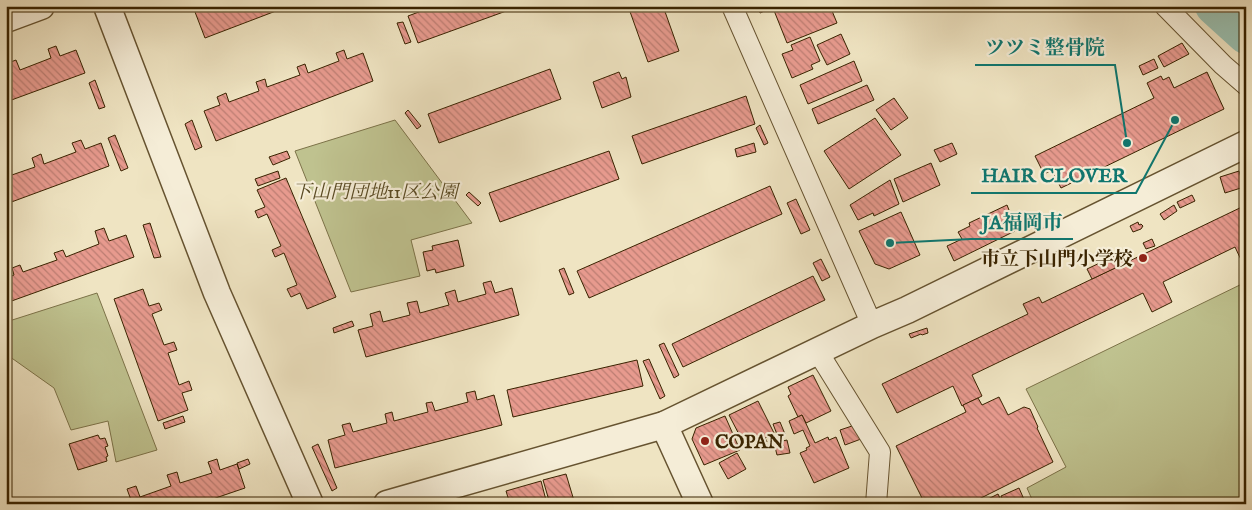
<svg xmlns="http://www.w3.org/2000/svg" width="1252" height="510" font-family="'IM FELL English','Noto Serif JP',serif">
	<defs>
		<pattern id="building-back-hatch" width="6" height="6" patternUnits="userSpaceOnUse" patternTransform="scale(1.25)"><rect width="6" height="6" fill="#e79a8e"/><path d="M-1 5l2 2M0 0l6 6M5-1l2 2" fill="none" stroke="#bc7d72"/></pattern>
	</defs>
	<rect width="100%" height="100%" fill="#efe4c2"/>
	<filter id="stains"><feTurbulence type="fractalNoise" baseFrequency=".004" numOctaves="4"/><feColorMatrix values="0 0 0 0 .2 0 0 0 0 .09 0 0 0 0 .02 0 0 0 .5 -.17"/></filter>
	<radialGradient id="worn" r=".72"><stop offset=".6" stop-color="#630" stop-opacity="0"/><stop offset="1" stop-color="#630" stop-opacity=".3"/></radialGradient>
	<g fill="#bfc28f" stroke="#7c7248">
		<path d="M395,120L472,223L411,240L420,276L351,292L295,151Z"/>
		<path d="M1246,282V504H1034L1027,488L1066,467L1026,389Z"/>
		<path d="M97,293L157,450L116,462L108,421L71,430L54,388L6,354V322Z"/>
	</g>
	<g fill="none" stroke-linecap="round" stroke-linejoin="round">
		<path stroke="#9abfaf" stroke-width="38" d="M1214,6L1246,35"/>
	</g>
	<g fill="url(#building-back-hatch)" stroke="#392300">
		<path d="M289,6L205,38L195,12L209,6Z"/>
		<path d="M435,6H520L418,43L408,16Z"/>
		<path d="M628,6H663L679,51L648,62Z"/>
		<path d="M757,6H776L760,13Z"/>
		<path d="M777,6H830L837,23L787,43L773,8Z"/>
		<path d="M403,22L411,42L405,44L397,23Z"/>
		<path d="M841,34L850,54L827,65L817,45Z"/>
		<path d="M810,37L820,61L811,65L813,69L792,78L782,54L793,50L791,45Z"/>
		<path d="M1182,43L1189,54L1164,67L1158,56Z"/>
		<path d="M56,46L60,56L76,50L85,73L6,102V75L12,73L8,63L16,60L20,70L51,58L48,49Z"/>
		<path d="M344,50L347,59L363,53L373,81L216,141L204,111L220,105L217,97L226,93L229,102L259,91L256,82L265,79L267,87L300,75L297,67L305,64L308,73L339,61L336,53Z"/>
		<path d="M1154,59L1158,68L1143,75L1139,66Z"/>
		<path d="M854,61L862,81L808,104L800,85Z"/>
		<path d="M550,69L561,99L439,143L428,114Z"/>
		<path d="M619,72L622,79L626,77L631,97L602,108L593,82Z"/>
		<path d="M1207,72L1224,109L1061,188L1052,170L1044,174L1035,156L1154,98L1147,83L1161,76L1163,80L1169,77L1174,88Z"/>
		<path d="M95,80L105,107L99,109L89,83Z"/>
		<path d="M867,85L874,100L818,124L812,109Z"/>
		<path d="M746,96L755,124L642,164L632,136Z"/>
		<path d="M894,98L908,118L891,130L876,110Z"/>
		<path d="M408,110L421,126L417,129L405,113Z"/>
		<path d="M875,118L901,155L849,189L824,151Z"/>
		<path d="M192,120L202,147L195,150L185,124Z"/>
		<path d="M760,125L768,143L764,145L756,128Z"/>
		<path d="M115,135L128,168L121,171L108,138Z"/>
		<path d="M81,140L85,149L101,143L109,166L6,204V177L35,167L32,158L41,154L44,164L76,152L72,143Z"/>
		<path d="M754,143L756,152L737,157L735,149Z"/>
		<path d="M952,143L957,154L940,162L934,150Z"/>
		<path d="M287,151L290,158L273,165L269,157Z"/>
		<path d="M609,151L619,179L500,222L489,193Z"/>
		<path d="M931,163L940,185L903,202L894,179Z"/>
		<path d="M278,171L280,178L258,186L255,179Z"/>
		<path d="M1239,171L1244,187L1225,193L1220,177Z"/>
		<path d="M286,178L336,297L307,309L300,293L291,297L287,289L297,285L284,253L275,257L272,250L281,246L267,214L258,218L255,211L265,207L257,190Z"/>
		<path d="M890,180L899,204L874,216L873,213L858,220L850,205Z"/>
		<path d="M770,186L782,214L589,298L577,271Z"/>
		<path d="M469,192L481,203L478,206L466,195Z"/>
		<path d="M1192,195L1195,201L1180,208L1177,202Z"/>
		<path d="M796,199L810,230L801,234L787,203Z"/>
		<path d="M1007,205L1009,210L1006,212L1015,231L954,261L947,246L962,239L958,232L970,226L969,223Z"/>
		<path d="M1174,205L1177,211L1164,220L1160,214Z"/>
		<path d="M1246,205V266H1244L1235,247L1163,282L1172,302L1152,312L1143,293L972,375L982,396L962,406L953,386L897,413L882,384L1028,314L1023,304L1039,297L1042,303Z"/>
		<path d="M901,212L920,255L889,269L875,264L859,231Z"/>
		<path d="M1138,222L1139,225L1141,224L1143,226L1141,229L1133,232L1130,226Z"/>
		<path d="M150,223L161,257L154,258L143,225Z"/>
		<path d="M104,228L109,241L126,235L134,257L6,303V278L14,275L12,268L20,265L23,272L57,260L54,253L63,250L66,257L99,244L95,231Z"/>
		<path d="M1152,239L1155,246L1146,249L1143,243Z"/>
		<path d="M458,240L464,266L436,273L435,269L427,271L423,252L433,250L432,246Z"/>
		<path d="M1125,251L1130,261L1092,279L1087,269Z"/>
		<path d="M821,259L830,277L822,281L813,263Z"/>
		<path d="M564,268L574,293L569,295L559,270Z"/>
		<path d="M813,276L825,300L683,367L672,344Z"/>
		<path d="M491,281L495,293L512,288L519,315L366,357L358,330L373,326L370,314L380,311L383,322L410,315L407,303L417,301L420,313L449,305L445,293L455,290L458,302L486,294L483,283Z"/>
		<path d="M143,289L149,306L159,303L162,310L152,314L164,345L174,342L177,350L168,353L179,385L189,381L192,390L182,393L188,410L158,421L114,299Z"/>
		<path d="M352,321L354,326L334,333L333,328Z"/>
		<path d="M927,328L928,333L922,335L921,334L911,338L909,334Z"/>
		<path d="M664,343L679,375L674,378L659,345Z"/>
		<path d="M649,359L665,396L660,399L643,361Z"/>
		<path d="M637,360L643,386L513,417L507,390Z"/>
		<path d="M813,375L831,411L806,423L802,415L798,417L788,396L791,394L788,387Z"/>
		<path d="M475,391L477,400L494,395L502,425L335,468L328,440L345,435L342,425L350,423L353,432L387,423L385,414L392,412L394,421L428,412L426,403L432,402L435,411L468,402L466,393Z"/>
		<path d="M999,397L1008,415L1024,407L1030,409L1038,427L1037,428L1053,462L969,504H925L896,446L966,412L963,405L978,398L982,405Z"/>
		<path d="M758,401L774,433L765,438L767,442L759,446L756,440L745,446L729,415Z"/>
		<path d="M802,415L815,443L828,437L829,440L836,437L849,468L814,483L800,453L807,450L806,448L810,446L803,430L794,434L789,421Z"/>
		<path d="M183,416L185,422L165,429L163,423Z"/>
		<path d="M725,416L740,450L704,465L692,439L696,428Z"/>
		<path d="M780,422L785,434L778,437L773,424Z"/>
		<path d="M855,425L861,439L845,445L840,430Z"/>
		<path d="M98,435L100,439L105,438L108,446L105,447L108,456L106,457L107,461L78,470L69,444Z"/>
		<path d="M787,440L790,453L777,455L774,443Z"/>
		<path d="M318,444L337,488L332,491L312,447Z"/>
		<path d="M737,453L746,469L728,479L719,463Z"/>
		<path d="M217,459L220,470L237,464L245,488L198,504H121L131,500L127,489L136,486L140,497L171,486L167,475L177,472L180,483L212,473L208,462Z"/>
		<path d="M248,459L250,464L239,469L237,463Z"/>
		<path d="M566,474L575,504H550L543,480Z"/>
		<path d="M541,481L547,504H510L506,491Z"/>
		<path d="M1019,488L1026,504H1005L1001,496Z"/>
		<path d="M998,494L1003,504H978Z"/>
	</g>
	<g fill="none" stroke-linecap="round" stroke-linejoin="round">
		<g stroke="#665330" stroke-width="22">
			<g id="minor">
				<path d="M732,6L872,325"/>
				<path d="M1165,6L1223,65L1246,85"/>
				<path d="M818,352L880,452L876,504"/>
			</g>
		</g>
		<g stroke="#665330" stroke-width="29">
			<g id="tertiary">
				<path d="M107,6L217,293L310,504"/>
				<path d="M6,19L41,6"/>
				<path d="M664,425L700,504"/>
				<path d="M387,504L664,425L872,325L907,310L1246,144"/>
			</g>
		</g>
		<use href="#minor" stroke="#f5edd7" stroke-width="20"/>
		<use href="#tertiary" stroke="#f5edd7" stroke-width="26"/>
	</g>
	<g fill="#8f2418" stroke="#f5edd7" stroke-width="2">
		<circle cx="1143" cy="258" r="5"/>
		<circle cx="705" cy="441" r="5"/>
	</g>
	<g text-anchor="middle" stroke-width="4.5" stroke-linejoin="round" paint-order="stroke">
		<g font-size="19" font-style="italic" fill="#5a4b24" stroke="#f5edd7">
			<text x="375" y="198">下山門団地11区公園</text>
		</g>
		<g font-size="19" font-weight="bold" fill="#392300" stroke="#f5edd7" text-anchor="end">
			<text x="1133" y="265">市立下山門小学校</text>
			<text x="715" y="448" text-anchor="start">COPAN</text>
		</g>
	</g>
	<path fill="none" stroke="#0f766e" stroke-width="2" d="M1127 143L1115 65H975M1175 120L1136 193H971M890 243L971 239H1073"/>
	<g fill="#0f766e" stroke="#f5edd7" stroke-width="2">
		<circle cx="1127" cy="143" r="5"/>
		<circle cx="1175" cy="120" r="5"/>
		<circle cx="890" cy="243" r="5"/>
	</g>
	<g font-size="20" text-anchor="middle" font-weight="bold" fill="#0f766e" stroke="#f5edd7" stroke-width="4.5" stroke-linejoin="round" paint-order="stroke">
		<text x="1045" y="54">ツツミ整骨院</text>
		<text x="1054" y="182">HAIR CLOVER</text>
		<text x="1022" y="229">JA福岡市</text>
	</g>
	<rect width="1252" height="510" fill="none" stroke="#efe4c2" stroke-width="25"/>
	<rect x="8" y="8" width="1237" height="495" fill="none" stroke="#392300" stroke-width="2.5"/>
	<rect x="12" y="12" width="1227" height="485" fill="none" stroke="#392300"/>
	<rect width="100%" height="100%" filter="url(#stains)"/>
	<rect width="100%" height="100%" fill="url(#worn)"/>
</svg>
